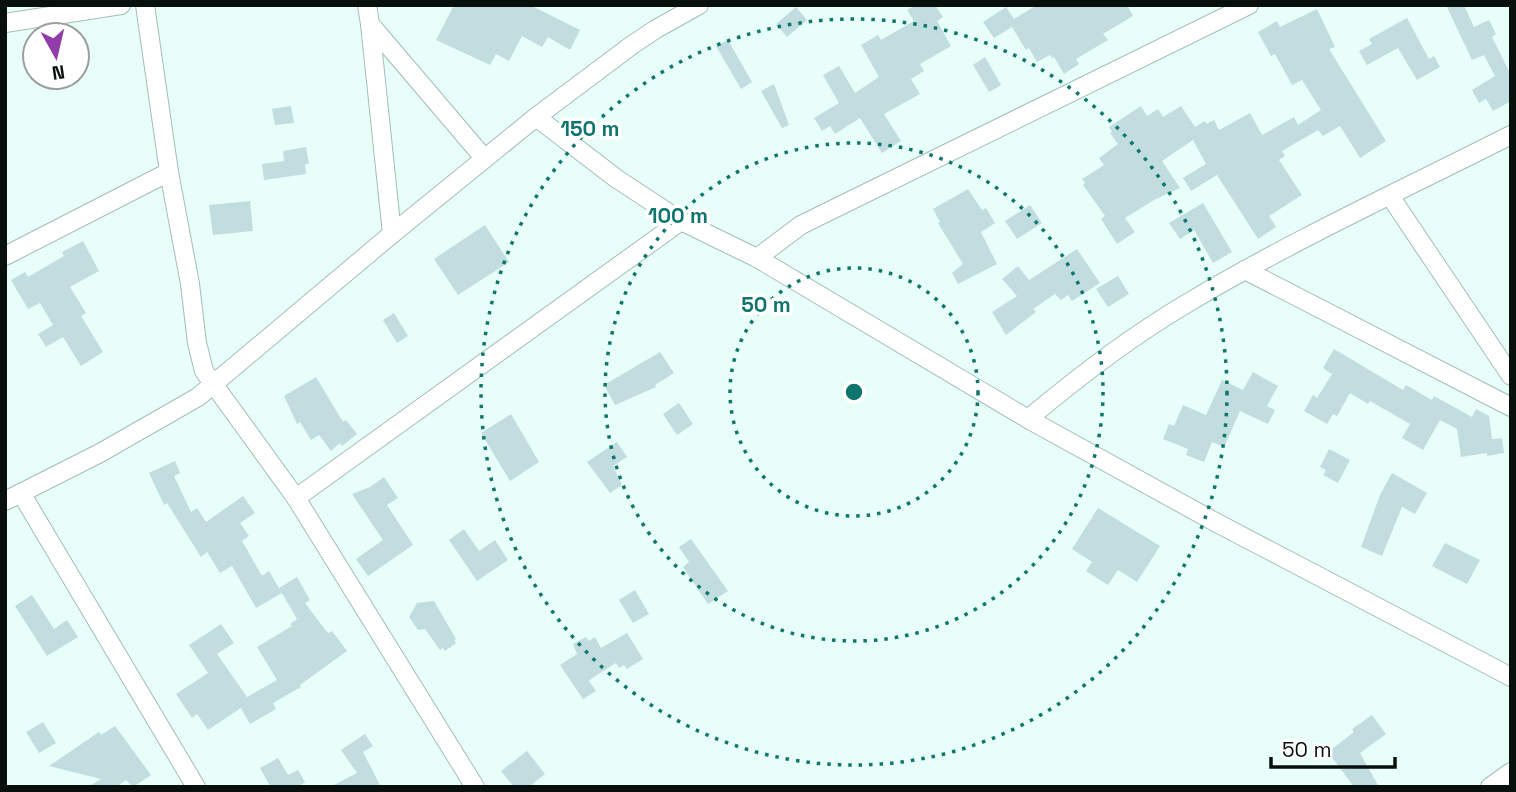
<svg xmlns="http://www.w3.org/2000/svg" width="1516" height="792" font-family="'Space Grotesk',sans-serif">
	<rect width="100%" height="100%" fill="#e8fef8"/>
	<g fill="#c1dde0">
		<path d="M454,5H530L580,30L570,50L548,37L542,47L522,36L509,61L496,54L490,65L436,40Z"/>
		<path d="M916,5H935L943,17L937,21L951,46L920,64L924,71L911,79L920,94L884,114L901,141L882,153L860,118L835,134L830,126L822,131L814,118L839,103L823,75L839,66L855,93L879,77L861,45L878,35L881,40L914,21L907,10Z"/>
		<path d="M1037,5H1127L1133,16L1103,34L1108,40L1076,59L1079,64L1064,74L1054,57L1052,58L1050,55L1037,62L1029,48L1026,50L1012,27L994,38L983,22L1006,7L1014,19Z"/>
		<path d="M1446,5H1464L1474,27L1489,20L1496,34L1492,37L1511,75V101L1493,111L1486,99L1479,103L1472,90L1495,76L1484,55L1472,60Z"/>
		<path d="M796,7L807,20L787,37L776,24Z"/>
		<path d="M1317,9L1335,47L1329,49L1386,141L1360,158L1340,126L1323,136L1318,130L1282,151L1285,156L1279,160L1302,195L1269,216L1276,227L1258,239L1217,175L1191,191L1183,178L1206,164L1193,140L1162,161L1180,188L1154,200L1125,218L1135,232L1117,244L1101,219L1105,216L1083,185L1085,183L1082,179L1104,165L1099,158L1118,144L1110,133L1112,132L1109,127L1141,106L1147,116L1158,109L1163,117L1181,106L1195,127L1205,121L1206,124L1214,120L1219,130L1250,113L1262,135L1294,117L1298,125L1321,110L1302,80L1292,85L1275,54L1271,56L1258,32L1277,21L1280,27Z"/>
		<path d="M1407,18L1429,59L1434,56L1440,67L1417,80L1398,48L1367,65L1359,51L1372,44L1369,39Z"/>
		<path d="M728,40L752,82L741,89L716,46Z"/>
		<path d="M985,57L1001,85L989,92L973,65Z"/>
		<path d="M774,84L789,125L782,128L761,91Z"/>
		<path d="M291,106L294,123L275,125L272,109Z"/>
		<path d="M306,147L309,164H305L306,174L264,180L262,164L284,161L283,151Z"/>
		<path d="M968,189L982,210L986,208L995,223L981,232L997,264L958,284L952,273L963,264L938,223L940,222L933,209Z"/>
		<path d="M250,201L253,231L213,235L209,205Z"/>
		<path d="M1203,203L1232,252L1213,263L1194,230L1180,239L1169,223Z"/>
		<path d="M1030,205L1042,223L1017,239L1005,221Z"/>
		<path d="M485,225L509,262L458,295L434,259Z"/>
		<path d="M83,241L99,271L70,287L86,313L81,316L103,352L81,366L63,337L46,347L38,334L53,325L40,303L28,309L11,280L25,272L28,277L64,256L62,252Z"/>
		<path d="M1077,249L1100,283L1072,301L1068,295L1061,300L1055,294L1033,309L1036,312L1006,335L992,312L1017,296L1002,279L1018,266L1029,280Z"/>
		<path d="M1118,276L1129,294L1108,307L1096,289Z"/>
		<path d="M394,313L408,336L397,343L383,320Z"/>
		<path d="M1334,349L1403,390L1406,385L1432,400L1434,396L1472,417L1476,409L1489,416L1492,439L1502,438L1504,453L1487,456V453L1461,457L1457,429L1440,420L1423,450L1402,438L1410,424L1370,401L1368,404L1350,393L1337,416L1333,414L1327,424L1304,411L1313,395L1317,398L1332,374L1323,368Z"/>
		<path d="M660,352L674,373L655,385L656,387L615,405L604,385Z"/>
		<path d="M1253,372L1278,386L1267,406L1275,410L1268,424L1240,411L1224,447L1212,442L1204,462L1186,455L1188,449L1163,439L1169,424L1174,426L1183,405L1206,415L1222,380L1243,390Z"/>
		<path d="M316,377L343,422L346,420L357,434L342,446L340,443L331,451L319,435L311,440L300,422L297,424L284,396Z"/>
		<path d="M679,403L693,424L677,435L663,414Z"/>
		<path d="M511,414L539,462L510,481L481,433Z"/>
		<path d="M617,442L627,457L613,466L622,485L610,493L587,462Z"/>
		<path d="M1329,449L1350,460L1338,483L1323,475L1326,470L1320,467Z"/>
		<path d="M175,461L180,473L174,476L191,512L197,508L206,522L243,496L255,513L240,523L249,536L242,541L262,576L269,571L282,593L256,608L232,566L220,573L207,552L201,557L167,503L164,505L149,473Z"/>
		<path d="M1392,473L1427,493L1415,514L1402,507L1382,556L1361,547L1380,495Z"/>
		<path d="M384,477L398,498L387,505L413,545L368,576L356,559L383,540L352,494L370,487Z"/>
		<path d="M1098,508L1160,546L1137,582L1118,570L1108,585L1086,571L1092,562L1072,549Z"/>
		<path d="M464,529L479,551L495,540L508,560L477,581L449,540Z"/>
		<path d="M691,539L728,591L708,604L683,567L689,562L679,547Z"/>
		<path d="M1445,543L1480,560L1467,584L1432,566Z"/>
		<path d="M297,577L310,600L305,603L326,631L329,633L332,631L347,651L300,685L301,687L273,703L276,709L250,724L241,708L208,730L197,714L192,718L176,694L208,673L189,645L221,624L234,643L217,654L247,697L277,680L257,647L292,626L290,624L297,619L279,588Z"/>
		<path d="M635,590L649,614L633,623L619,600Z"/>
		<path d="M32,595L54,629L67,620L78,637L47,656L15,606Z"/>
		<path d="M434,601L456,639L454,640L456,643L445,651L443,648L440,650L425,629L418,630L409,617L417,603Z"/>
		<path d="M627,633L643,659L627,669L624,665L619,668L616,663L592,678L589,681L596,691L583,699L560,665L577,654L573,644L586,637L589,641L595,637L601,648Z"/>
		<path d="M1372,715L1386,734L1360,753L1379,787H1354L1328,752L1354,732L1352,729Z"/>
		<path d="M43,722L56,743L39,753L26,732Z"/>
		<path d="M115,726L151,775L133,787L126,780L116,787H88L101,779L49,766L99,732L101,735Z"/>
		<path d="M365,734L373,746L363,752L381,787H330L357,773L341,750Z"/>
		<path d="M527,751L545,774L529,787H514L501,771Z"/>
		<path d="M278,758L288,775L298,770L305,782L298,787H268L270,786L260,768Z"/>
	</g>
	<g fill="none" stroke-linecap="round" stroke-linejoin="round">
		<g stroke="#a4bdb7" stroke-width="20">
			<g id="minor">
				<path d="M145,5L169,172L190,284L197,343L204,371L296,498L475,787"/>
				<path d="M367,5L370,24L484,158"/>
				<path d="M5,23L121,5"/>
				<path d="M370,24L392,234"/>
				<path d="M536,117L617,179L681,221L757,258L1028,419L1217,523L1511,677"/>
				<path d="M1390,196L1511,376"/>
				<path d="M5,256L169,172"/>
				<path d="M757,258L801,225L1249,5"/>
				<path d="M1245,270L1511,407"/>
				<path d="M1028,419C1078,377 1130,337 1186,304C1291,241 1402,190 1511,135"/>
				<path d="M21,493L196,787"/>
				<path d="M296,498L681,221"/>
				<path d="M5,501L100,453L198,397L392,234L536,117L632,45L656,29L699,5"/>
				<path d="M1490,787L1511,772"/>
			</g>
		</g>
		<use href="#minor" stroke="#fff" stroke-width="18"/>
	</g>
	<g fill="none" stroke="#0f766e" stroke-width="3.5" stroke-dasharray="3.5 7">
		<circle cx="854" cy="392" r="124"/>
		<circle cx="854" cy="392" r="249"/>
		<circle cx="854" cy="392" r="373"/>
	</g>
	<circle cx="854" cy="392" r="10" fill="#0f766e" stroke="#fff" stroke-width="3.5"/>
	<g font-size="21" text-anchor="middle" font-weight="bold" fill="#0f766e" stroke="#fff" stroke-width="7" stroke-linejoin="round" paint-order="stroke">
		<text x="590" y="136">150 m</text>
		<text x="678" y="223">100 m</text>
		<text x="766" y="312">50 m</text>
	</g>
	<rect width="1516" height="792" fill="none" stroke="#07100d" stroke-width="14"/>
	<g transform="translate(56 56) rotate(172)"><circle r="33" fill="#ffffff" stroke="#9c9f9e" stroke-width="2"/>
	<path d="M0-5L12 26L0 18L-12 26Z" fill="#923ca9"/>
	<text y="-10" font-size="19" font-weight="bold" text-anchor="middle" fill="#07100d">N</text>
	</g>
	<path d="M1271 757v10h124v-10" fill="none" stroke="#07100d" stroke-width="3.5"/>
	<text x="1282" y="757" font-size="21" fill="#07100d" stroke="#ffffff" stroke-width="5" paint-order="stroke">50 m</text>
</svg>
